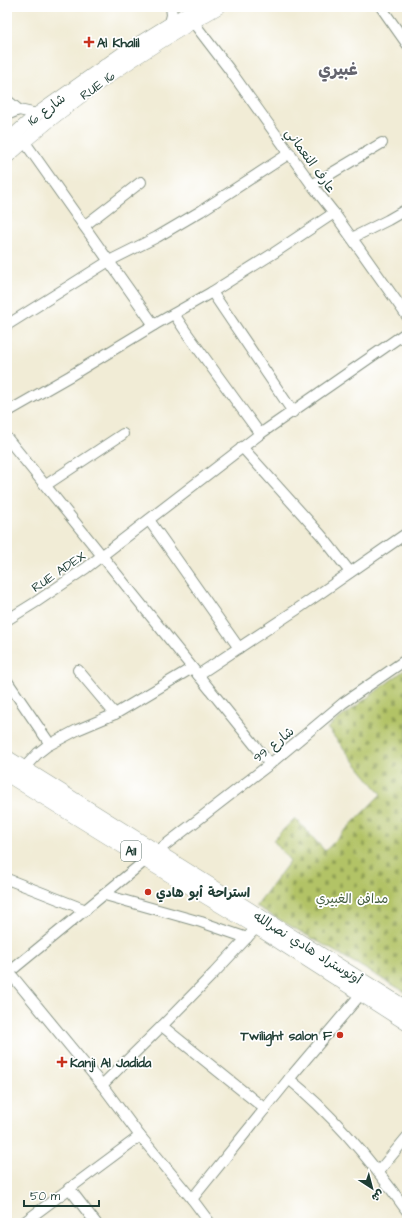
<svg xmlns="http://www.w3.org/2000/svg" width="414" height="1230" font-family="'Architects Daughter','Playpen Sans Arabic',sans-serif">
	<defs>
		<pattern id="cemetery-stones" width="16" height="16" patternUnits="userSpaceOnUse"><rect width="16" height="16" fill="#b2c366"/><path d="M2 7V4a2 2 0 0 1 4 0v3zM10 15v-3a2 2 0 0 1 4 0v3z" fill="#90a055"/></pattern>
	</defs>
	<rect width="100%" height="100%" fill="#fff"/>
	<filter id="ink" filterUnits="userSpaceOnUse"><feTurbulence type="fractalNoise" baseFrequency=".025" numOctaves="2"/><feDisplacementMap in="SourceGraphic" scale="8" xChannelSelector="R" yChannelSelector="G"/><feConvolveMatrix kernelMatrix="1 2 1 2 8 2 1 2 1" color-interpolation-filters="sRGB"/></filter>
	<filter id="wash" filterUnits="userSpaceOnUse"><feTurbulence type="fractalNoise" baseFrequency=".012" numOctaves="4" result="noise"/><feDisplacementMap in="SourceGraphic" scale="16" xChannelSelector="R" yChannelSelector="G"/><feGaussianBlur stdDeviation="0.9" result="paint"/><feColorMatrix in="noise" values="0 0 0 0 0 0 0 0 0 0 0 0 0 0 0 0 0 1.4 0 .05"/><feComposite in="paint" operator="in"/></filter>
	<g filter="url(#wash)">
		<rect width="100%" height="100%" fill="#f1ecd6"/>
		<path fill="url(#cemetery-stones)" stroke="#68804d" d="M407,668V993L256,906L290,861L273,840L295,818L325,851L381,794L327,728Z"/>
	</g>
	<g filter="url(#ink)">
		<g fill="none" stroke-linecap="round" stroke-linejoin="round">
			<g stroke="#889485" stroke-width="12">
				<g id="minor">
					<path d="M381,7L407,44"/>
					<path d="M193,22L229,69L312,185L334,213L407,316"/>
					<path d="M170,23L172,15L171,7"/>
					<path d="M7,100L19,110L37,114"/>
					<path d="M7,115L19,110"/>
					<path d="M24,141L154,325"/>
					<path d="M312,185L382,143"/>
					<path d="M84,226L141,182"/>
					<path d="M352,238L388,220L407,209"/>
					<path d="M212,292L293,412"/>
					<path d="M174,314L186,332L260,434"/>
					<path d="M7,325L109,261L157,237L201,211L290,153"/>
					<path d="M7,412L70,376L154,325L212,292L274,253L334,213"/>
					<path d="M7,438L270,764"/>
					<path d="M242,447L321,535L350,572"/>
					<path d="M46,485L123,434"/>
					<path d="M149,520L239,648"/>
					<path d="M7,620L36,602L86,568L260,434L407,332"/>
					<path d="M78,670L115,714"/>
					<path d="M198,675L296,610L407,533"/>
					<path d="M7,681L50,744"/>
					<path d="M24,768L38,753L47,746L77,730L115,714L192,668"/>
					<path d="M7,879L86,910"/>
					<path d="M105,895L201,922L247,938"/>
					<path d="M9,972L102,1085L140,1136L192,1199L210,1223"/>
					<path d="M7,974L146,860L270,764L343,703L407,659"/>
					<path d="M162,1026L265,1109"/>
					<path d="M289,1079C335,1116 373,1163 407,1211"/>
					<path d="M102,1085L162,1026L214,973L257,927"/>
					<path d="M378,1172L407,1137"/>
					<path d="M69,1188L96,1223"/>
					<path d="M192,1199L289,1079L361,994"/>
					<path d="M23,1223L140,1136"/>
				</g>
			</g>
			<g stroke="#889485" stroke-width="14">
				<g id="major">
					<path d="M7,141L37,114L123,53L197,7"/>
					<path d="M7,157C72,98 143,50 219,7"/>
				</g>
			</g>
			<g stroke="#889485" stroke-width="16">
				<g id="highway">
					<path d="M7,758L407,1009"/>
					<path d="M7,774L146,860L257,927L407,1023"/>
				</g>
			</g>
			<use href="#minor" stroke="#fff" stroke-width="10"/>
			<use href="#major" stroke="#fff" stroke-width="13"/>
			<use href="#highway" stroke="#fff" stroke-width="15"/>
		</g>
	</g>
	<g fill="#c8321e" stroke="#fff" stroke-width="1.5">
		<path d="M87 36h4v4h4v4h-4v4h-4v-4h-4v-4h4z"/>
		<circle cx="148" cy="892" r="4"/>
		<circle cx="340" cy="1035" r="4"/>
		<path d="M60 1056h4v4h4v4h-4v4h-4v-4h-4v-4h4z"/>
	</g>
	<g text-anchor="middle" stroke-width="3.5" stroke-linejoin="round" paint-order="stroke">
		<rect fill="#fff" stroke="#627771" stroke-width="1" x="121" y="841" width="20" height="20" rx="3"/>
		<g font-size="12" font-weight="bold" fill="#1f3d34">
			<text x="131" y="855">A11</text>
		</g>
		<g font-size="13" font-weight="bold" fill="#1f3d34" stroke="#fff" text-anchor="start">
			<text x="97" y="47">Al Khalil</text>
			<text x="156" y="897">استراحة أبو هادي</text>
			<text x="332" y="1040" text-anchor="end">Twilight salon F</text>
			<text x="70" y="1067">Kanji Al Jadida</text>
		</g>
		<g font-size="13" fill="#1f3d34" stroke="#fff">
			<text transform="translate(97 85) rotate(-36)" y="5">RUE 16</text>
			<text transform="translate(46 109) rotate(-37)" y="5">شارع 16</text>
			<text transform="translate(311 160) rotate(54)" y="5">عارف النعماني</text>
			<text transform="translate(58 571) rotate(-34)" y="5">RUE ADEX</text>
			<text transform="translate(273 744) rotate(-39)" y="5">شارع 99</text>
			<text transform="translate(308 947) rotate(32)" y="5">أوتوستراد هادي نصرالله</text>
		</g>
		<g font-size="13" fill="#445e40" stroke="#fff">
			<text x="352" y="903">مدافن الغبيري</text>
		</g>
		<g font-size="17" font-weight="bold" fill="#65656f" stroke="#fff">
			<text x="338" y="75">غبيري</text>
		</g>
	</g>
	<rect width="414" height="1230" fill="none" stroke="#fff" stroke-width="24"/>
	<g transform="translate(372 1188) rotate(144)" stroke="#ffffff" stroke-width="3" paint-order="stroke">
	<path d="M0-3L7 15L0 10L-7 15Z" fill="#1f3d34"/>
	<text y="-6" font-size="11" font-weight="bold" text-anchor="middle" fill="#1f3d34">ش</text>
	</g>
	<path d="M24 1200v6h75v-6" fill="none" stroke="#1f3d34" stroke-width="2"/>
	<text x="30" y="1200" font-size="12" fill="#1f3d34" stroke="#ffffff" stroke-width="3" paint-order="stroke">50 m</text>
</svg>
